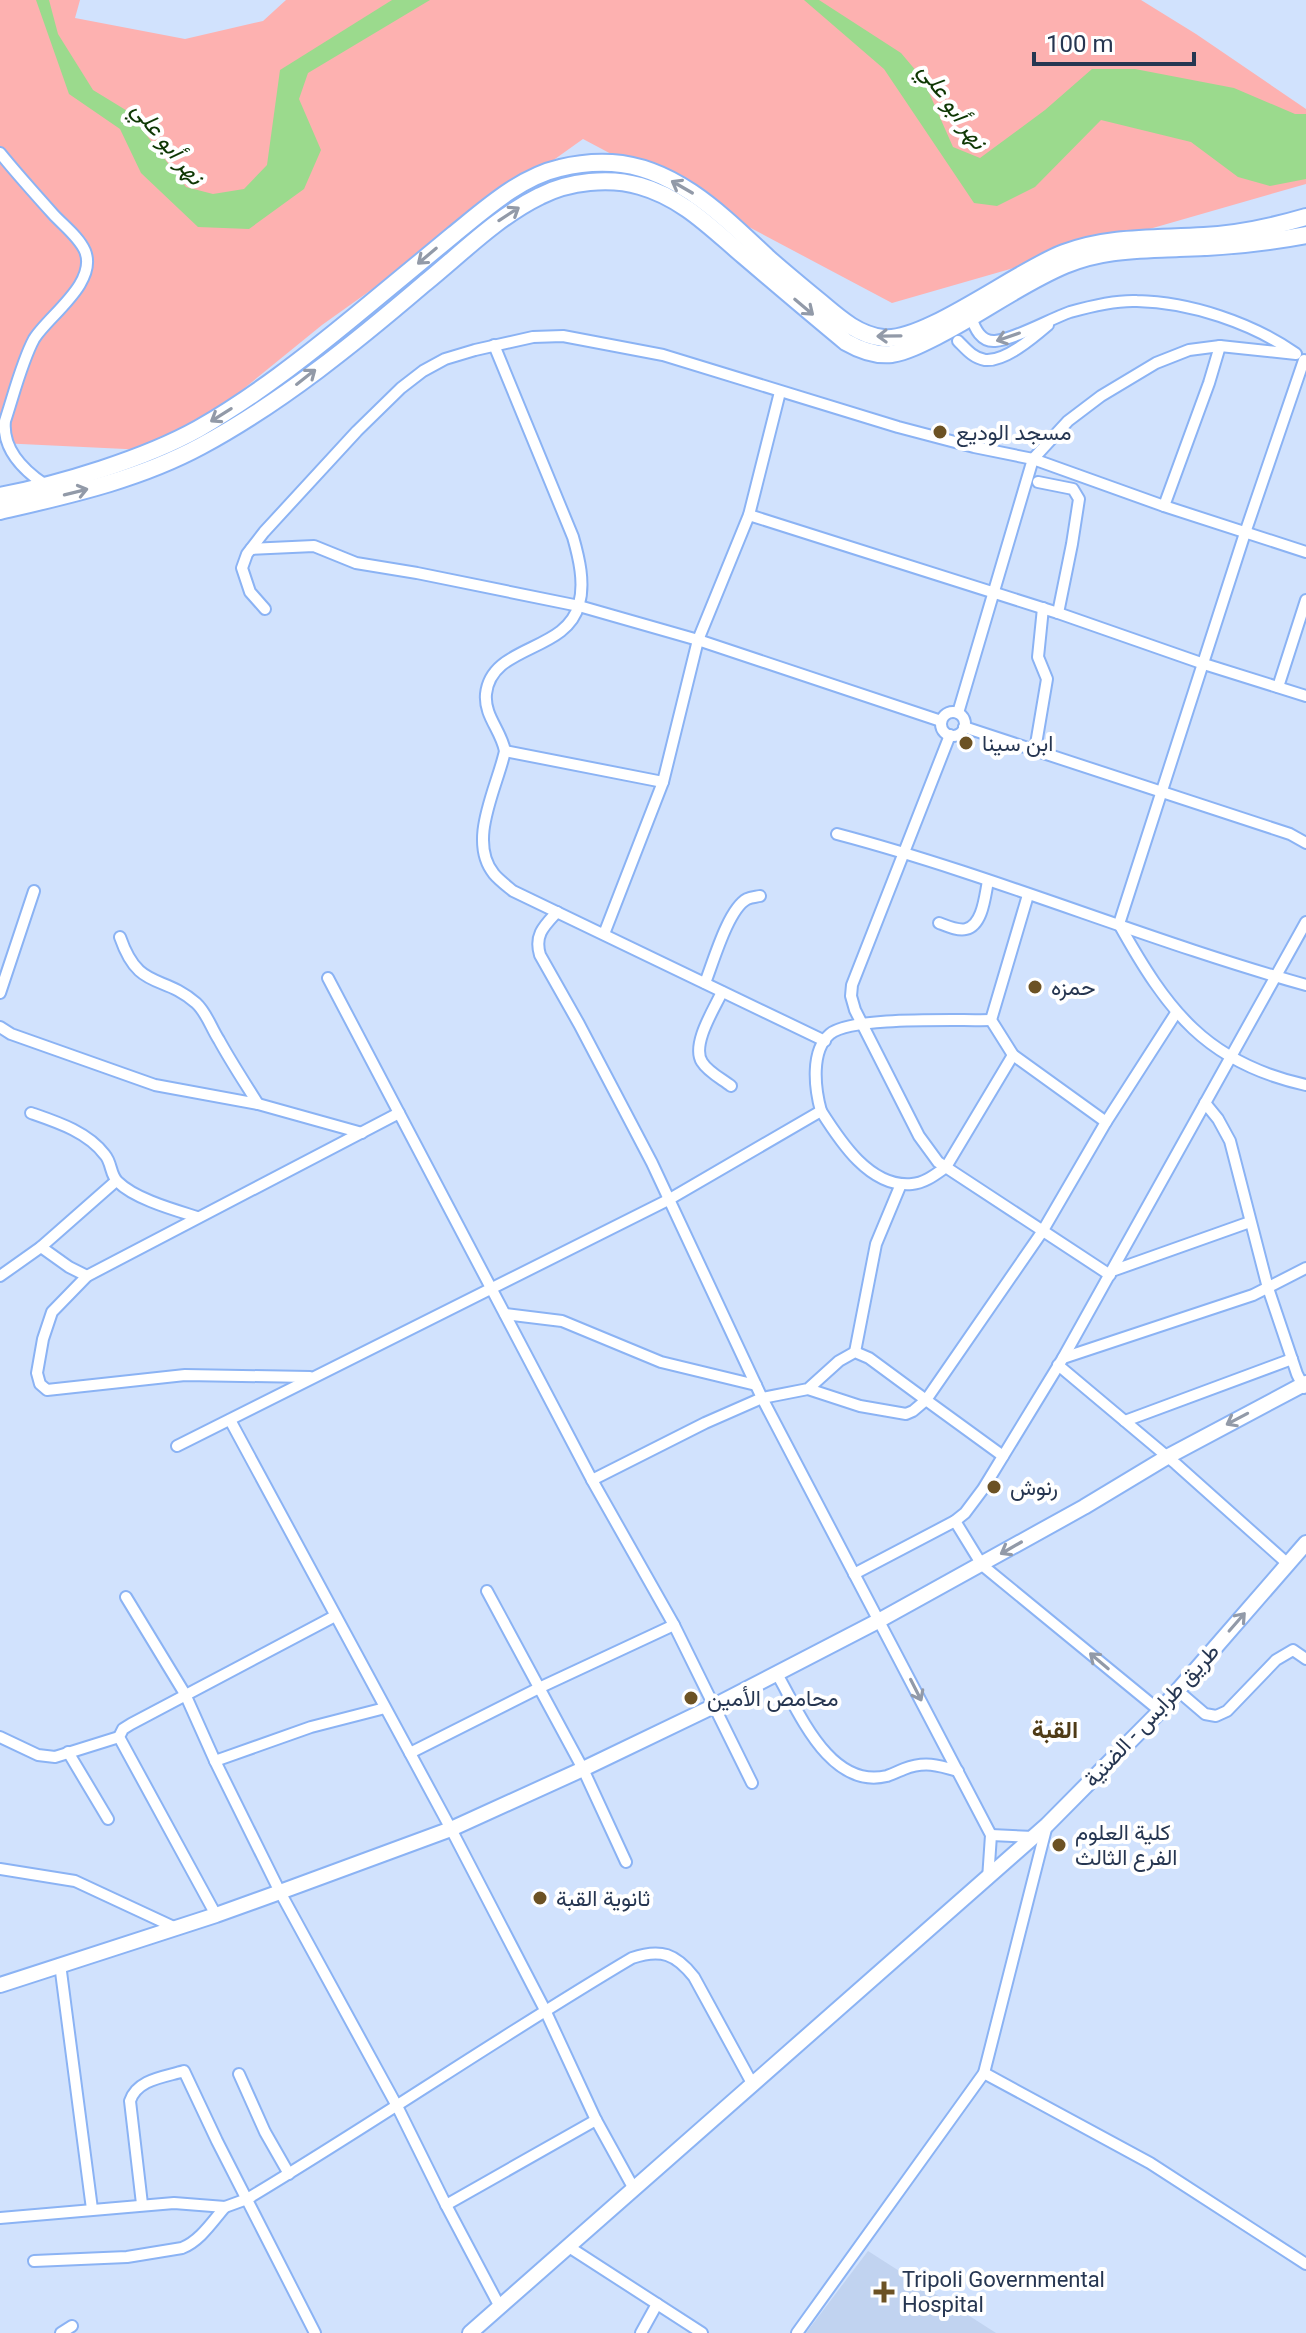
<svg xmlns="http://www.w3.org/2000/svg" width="1306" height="2333" font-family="Roboto,Vazirmatn,sans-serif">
	<rect width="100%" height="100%" fill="#d1e2fd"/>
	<path fill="#c1d3f0" d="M868,2251L996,2333H806Z"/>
	<path fill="#fdb1b0" d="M0,0H80L75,18L185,39L263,21L286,0H1141L1196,34L1306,109V184L892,303L583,139L322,325L167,451L0,443Z"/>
	<g fill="#9bda8d">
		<path d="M36,0H49L58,34L93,90L129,112L186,187L213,194L244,189L267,165L280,70L392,0H430L308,73L299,99L321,150L304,189L249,229L198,227L141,173L120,129L69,94Z"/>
		<path d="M804,0H819L901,53L923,79L953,147L980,158L1045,110L1092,69H1135L1234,88L1295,114H1306V179L1270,186L1238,177L1191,142L1101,120L1035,187L997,206L974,203L884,69Z"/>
	</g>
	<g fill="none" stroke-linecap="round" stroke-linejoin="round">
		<g stroke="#8bb3f4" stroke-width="14">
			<g id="street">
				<path d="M0,153C17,174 35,194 53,214C63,225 79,237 85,251C98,283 48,316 34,339C22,361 13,397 5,421C2,449 22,469 44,484"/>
				<path d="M971,317C975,329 981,342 995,341C1013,340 1050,319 1070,312C1091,306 1115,300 1137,301C1190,302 1252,323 1295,353"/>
				<path d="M958,341C966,349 973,358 985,360C1005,362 1034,337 1048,325"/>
				<path d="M494,345L573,537C579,558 585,583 579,604C567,653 491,644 486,694C484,716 501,730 505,751C497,788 467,841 494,874C499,880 507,886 513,891L825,1041"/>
				<path d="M1304,360L1245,533L1119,924C1167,1010 1206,1063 1306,1085"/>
				<path d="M1038,482L1073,489L1079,499L1072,544L1058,613"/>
				<path d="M1164,506L1209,383L1220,346"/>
				<path d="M749,515L1058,613L1204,664L1306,696"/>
				<path d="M251,549L314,546L356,563L417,573L579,606L698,640L941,721"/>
				<path d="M265,609L250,592L242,568L247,554L264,532L357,431L401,388L423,371L445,359L475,350L533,337L563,336L663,355L898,427L974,447L1033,459L1164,506L1306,552"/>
				<path d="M1278,687L1306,600"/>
				<circle cx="953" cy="724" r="12"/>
				<path d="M958,713L1033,459L1068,421L1101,396L1156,363L1189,350L1220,346L1296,354"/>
				<path d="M964,727L1290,834L1306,843"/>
				<path d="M950,735L852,985L851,996L855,1010L919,1136L938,1162L1110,1275"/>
				<path d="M1035,750L1047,679L1038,657L1043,608"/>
				<path d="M505,751L663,782"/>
				<path d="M837,834C996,876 1148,941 1306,985"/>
				<path d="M1028,895L991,1020L1013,1055L1106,1122"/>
				<path d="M557,912C544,926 534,935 540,955L579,1024L652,1163L762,1398L991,1835L988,1879"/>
				<path d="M939,923C947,926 958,931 966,929C983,925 985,895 988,881"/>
				<path d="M604,934L663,782L698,640L749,515L780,392"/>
				<path d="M120,937C139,992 162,973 196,1003C207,1013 211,1028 219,1040C231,1062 245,1083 258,1104"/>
				<path d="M328,978L592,1480L674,1625L752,1783"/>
				<path d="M705,983C713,963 728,909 747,899C751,897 755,897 760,896"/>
				<path d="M722,992C714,1009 691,1045 702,1062C708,1072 722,1079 731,1086"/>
				<path d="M0,993L34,891"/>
				<path d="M0,1027L11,1034L155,1085L258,1104L362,1133"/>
				<path d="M1205,1103L1218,1119L1230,1141L1268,1288L1297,1374L1304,1388"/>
				<path d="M821,1111C815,1089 810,1051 830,1034C852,1016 958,1021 991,1020"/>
				<path d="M31,1113C57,1122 88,1132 105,1155C112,1163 110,1175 118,1182C135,1199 175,1210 197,1217"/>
				<path d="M41,1247L69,1267L87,1276"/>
				<path d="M1112,1271L1250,1222"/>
				<path d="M0,1276L41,1247L116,1181"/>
				<path d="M505,1314L562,1321L661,1362L756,1385"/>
				<path d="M855,1352L876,1244L901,1184"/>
				<path d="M1063,1358L1253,1295L1306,1268"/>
				<path d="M1058,1365L1176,1464L1288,1564"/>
				<path d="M310,1377L185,1375L47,1390L40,1384L37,1373L43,1339L52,1312L87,1276L399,1113"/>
				<path d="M230,1420L451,1829L545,2010L596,2120L634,2189"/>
				<path d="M1125,1421L1292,1359"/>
				<path d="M177,1446L668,1200L821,1111C840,1141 870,1188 912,1184C925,1183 936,1174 946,1167L1013,1055"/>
				<path d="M1003,1456L926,1400L1042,1232L1106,1122L1176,1013"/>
				<path d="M592,1480L705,1423L762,1398L808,1389L860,1406L906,1414L913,1411L926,1400L869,1358L855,1352L839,1361L808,1389"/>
				<path d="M955,1521L982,1565L1160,1711"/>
				<path d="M854,1574L955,1521L965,1513L983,1489L1063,1358L1306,922"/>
				<path d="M487,1591L583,1769L626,1862"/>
				<path d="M126,1597L185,1694L215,1761L280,1892L397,2106L446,2205L500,2307"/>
				<path d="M777,1674C799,1712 830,1790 887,1776C893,1774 899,1771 904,1769C924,1761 938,1765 958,1771"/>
				<path d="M1177,1690L1205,1714L1216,1716L1227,1711L1276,1660L1293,1650L1306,1659"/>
				<path d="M0,1737L38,1755L55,1757L119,1737"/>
				<path d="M68,1752L108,1819"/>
				<path d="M410,1753L541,1687L674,1625"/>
				<path d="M215,1761L311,1727L385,1708"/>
				<path d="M991,1835L1033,1837"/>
				<path d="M0,1869L75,1881L176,1928"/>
				<path d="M216,1915L119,1737L123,1729L131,1724L335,1616"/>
				<path d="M60,1964L92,2209"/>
				<path d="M984,2073L1150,2163L1306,2264"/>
				<path d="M239,2074L265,2132L289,2174"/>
				<path d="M142,2204L130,2101C137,2079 165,2077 184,2071L217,2141L315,2333"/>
				<path d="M446,2205L596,2120"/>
				<path d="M0,2218L174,2203L225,2207L247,2199C377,2121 502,2035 632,1958C661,1948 676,1954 694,1977L753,2085"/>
				<path d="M569,2247L702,2333"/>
				<path d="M34,2261L127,2257L182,2248C200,2241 212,2222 225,2207"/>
				<path d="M61,2333L72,2326"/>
				<path d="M641,2333L657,2304"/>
				<path d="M797,2333L984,2073L1047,1825"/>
			</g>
		</g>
		<g stroke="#8bb3f4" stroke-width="18">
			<g id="secondary">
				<path d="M0,1985L216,1915L280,1892L451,1829L583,1769L714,1706L880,1620L1084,1507L1167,1457L1306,1383"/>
				<path d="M470,2333L1047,1825L1160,1711L1306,1543"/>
			</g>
		</g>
		<g stroke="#8bb3f4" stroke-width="20">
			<g id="primary">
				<path d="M0,496C61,484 144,459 198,429C254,397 305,357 355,316C388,289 420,262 453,235C484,210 520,177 560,168C576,164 595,162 612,163C676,167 724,217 768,258C785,273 802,287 819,301C838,317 857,335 883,338C924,343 1018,270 1064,253C1110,236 1155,239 1204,236C1239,234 1272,227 1306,217"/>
				<path d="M0,511C68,495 138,480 201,446C281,403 356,342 425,283C462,253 497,217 540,196C569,181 610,177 640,186C683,198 712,229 744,256C778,285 812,314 846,342C860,350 875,356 892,354C908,351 923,343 937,336C981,314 1020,284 1065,265C1102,249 1139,250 1179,248C1221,247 1264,243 1306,235"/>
			</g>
		</g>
		<use href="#street" stroke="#fff" stroke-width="10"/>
		<use href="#secondary" stroke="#fff" stroke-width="14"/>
		<use href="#primary" stroke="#fff" stroke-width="16"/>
	</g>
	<defs><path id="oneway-shaft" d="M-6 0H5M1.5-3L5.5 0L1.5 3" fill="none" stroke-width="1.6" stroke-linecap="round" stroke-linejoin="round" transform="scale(2)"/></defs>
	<g stroke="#929aa8">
		<use href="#oneway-shaft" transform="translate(682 187) rotate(-150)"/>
		<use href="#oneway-shaft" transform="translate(509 214) rotate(-33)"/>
		<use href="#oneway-shaft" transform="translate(427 256) rotate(140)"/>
		<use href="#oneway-shaft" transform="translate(804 307) rotate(40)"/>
		<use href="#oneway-shaft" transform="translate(889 336) rotate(179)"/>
		<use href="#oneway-shaft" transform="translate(1008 337) rotate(161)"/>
		<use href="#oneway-shaft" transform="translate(306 377) rotate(-38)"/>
		<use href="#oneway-shaft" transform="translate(221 415) rotate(148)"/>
		<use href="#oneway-shaft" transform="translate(76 492) rotate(-14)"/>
		<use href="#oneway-shaft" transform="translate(1237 1419) rotate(152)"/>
		<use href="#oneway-shaft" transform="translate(1011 1548) rotate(150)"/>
		<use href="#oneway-shaft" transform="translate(1237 1622) rotate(-49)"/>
		<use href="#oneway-shaft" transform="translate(1099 1661) rotate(-140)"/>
		<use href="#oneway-shaft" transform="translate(916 1690) rotate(63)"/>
	</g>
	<g fill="#6c5224" stroke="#fff" stroke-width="3">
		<circle cx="940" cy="432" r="8"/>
		<circle cx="966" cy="743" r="8"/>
		<circle cx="1035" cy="987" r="8"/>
		<circle cx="994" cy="1487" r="8"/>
		<circle cx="691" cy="1698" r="8"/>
		<circle cx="1059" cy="1845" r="8"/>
		<circle cx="540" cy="1898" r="8"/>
		<path d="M880 2280h8v8h8v8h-8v8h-8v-8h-8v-8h8z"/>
	</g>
	<g text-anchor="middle" stroke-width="8" stroke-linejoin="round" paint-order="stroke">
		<g font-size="22" fill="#263651" stroke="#fff" text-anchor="start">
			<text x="956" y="440">مسجد الوديع</text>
			<text x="982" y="751">ابن سينا</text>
			<text x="1051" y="995">حمزه</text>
			<text x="1010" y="1495">رنوش</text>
			<text x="707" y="1706">محامص الأمين</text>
			<text x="1075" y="1840">كلية العلوم<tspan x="1075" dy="25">الفرع الثالث</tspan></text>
			<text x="556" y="1906">ثانوية القبة</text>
			<text x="902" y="2287">Tripoli Governmental<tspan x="902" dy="25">Hospital</tspan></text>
		</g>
		<g font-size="22" fill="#263651" stroke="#fff">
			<text transform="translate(1151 1715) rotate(-47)" y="8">طريق طرابس - الضنية</text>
		</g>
		<g font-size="24" font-style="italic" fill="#0e3703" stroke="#fff">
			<text transform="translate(953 106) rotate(55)" y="8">نهر أبو علي</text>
			<text transform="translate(168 143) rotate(51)" y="8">نهر أبو علي</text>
		</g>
		<g font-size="24" font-weight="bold" fill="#4f3b16" stroke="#fff">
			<text x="1055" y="1738">القبة</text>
		</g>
	</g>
	<path d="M1034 52v12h160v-12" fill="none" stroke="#263651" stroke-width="4"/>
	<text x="1046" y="52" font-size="24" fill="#263651" stroke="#ffffff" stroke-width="6" paint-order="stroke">100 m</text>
</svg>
